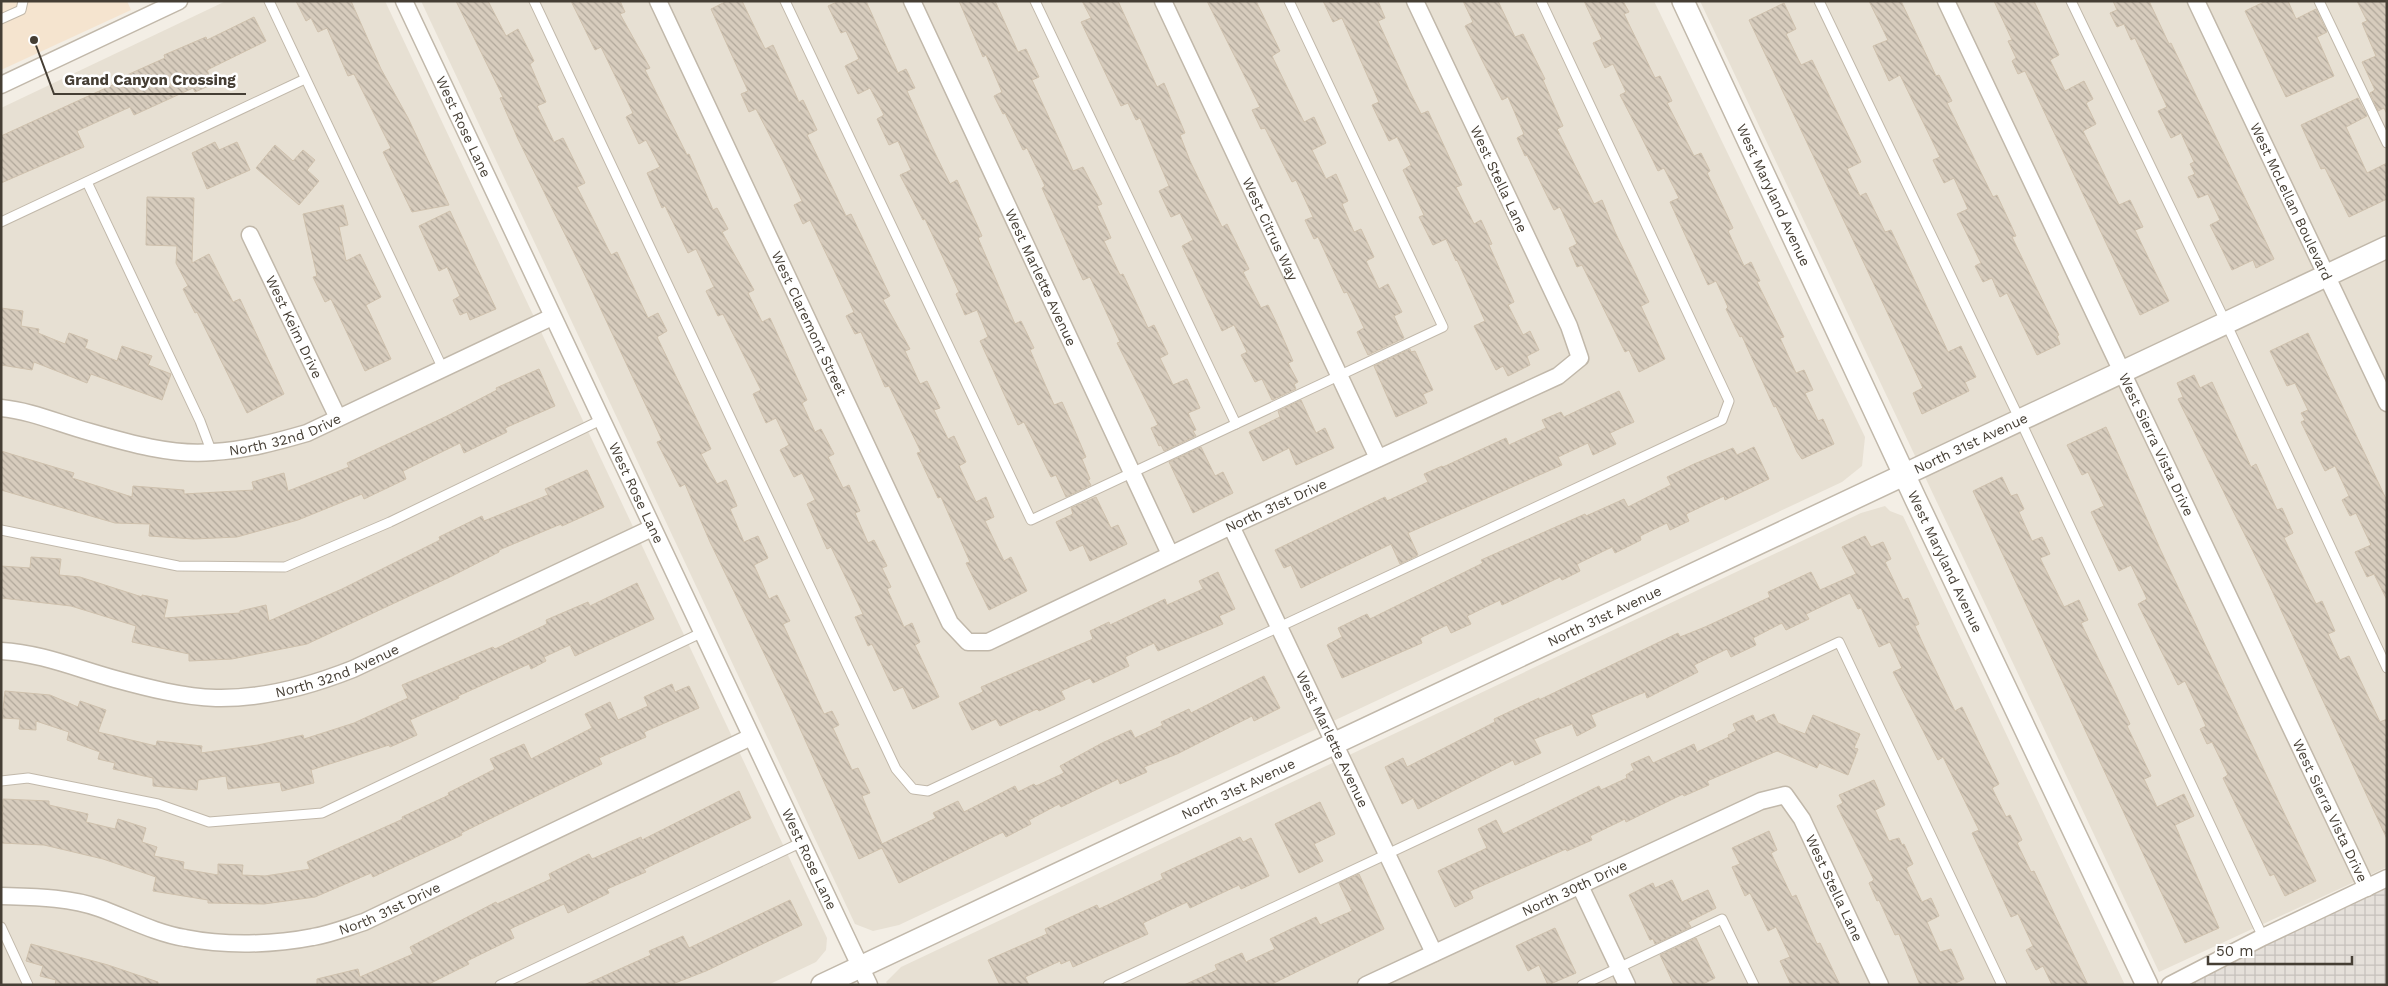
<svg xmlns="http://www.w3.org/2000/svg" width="2388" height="986" font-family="'Work Sans',sans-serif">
	<defs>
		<pattern id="industrial-grid" width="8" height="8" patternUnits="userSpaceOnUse" patternTransform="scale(1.25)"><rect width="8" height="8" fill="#e5e0da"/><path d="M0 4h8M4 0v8" fill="none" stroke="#c6c1bc"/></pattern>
		<pattern id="building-back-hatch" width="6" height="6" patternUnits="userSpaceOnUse" patternTransform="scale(1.25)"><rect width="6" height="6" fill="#d7ccbd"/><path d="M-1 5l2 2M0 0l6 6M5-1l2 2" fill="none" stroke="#b0a79a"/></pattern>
	</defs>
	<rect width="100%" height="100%" fill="#f3eee5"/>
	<g fill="#e7e0d3">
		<path d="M226,1H385L827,938L826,950L816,962L768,985H1V108Z"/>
		<path d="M421,1H1654L1865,437L1862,466L1842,482L899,925L873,931L855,924Z"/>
		<path d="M1700,1H2387V867L2159,972Z"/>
		<path d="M1885,506L1890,511L1903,516L2125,985H888L886,982L901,967L1861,513Z"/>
	</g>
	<path fill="#f5e4cf" d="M1,1H127L131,10L1,70Z"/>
	<path fill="url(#industrial-grid)" d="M2387,878V985H2182Z"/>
	<g fill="url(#building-back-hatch)" stroke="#cfc1ad">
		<path d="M296,1H351L381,69L408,118L449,205L412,212L383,152L391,148L354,74L348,76L327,28L318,32L311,18L306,21Z"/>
		<path d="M456,1H488L506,36L518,29L534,61L530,64L546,102L537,106L554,142L563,138L585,183L577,187L611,255L617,252L648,318L658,313L667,331L657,337L711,449L701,454L717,484L726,480L737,506L730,509L744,542L758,536L768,558L754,565L769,599L777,595L790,621L783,624L824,714L832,711L839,725L833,728L852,770L858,768L870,793L862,796L882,844L936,818L933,813L958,801L964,812L1015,786L1018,792L1034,784L1036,786L1064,773L1060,766L1102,743L1131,730L1135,738L1163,725L1161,722L1189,709L1191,713L1264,676L1280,708L1254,721L1252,716L1177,754L1144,767L1147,772L1120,784L1118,779L1061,807L1059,804L1029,820L1031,824L1006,837L1003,832L899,883L882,848L859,859L792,711L710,542L685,484L680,487L657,442L662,440L582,269L518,139L500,98L503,97Z"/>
		<path d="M571,1H620L625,12L620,14L650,68L645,70L687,155L689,154L713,210L717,208L728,229L722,232L754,290L748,293L762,322L770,318L807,400L802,403L815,432L821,429L834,454L828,457L843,488L849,485L860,511L855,513L868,543L874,540L887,566L882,568L891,587L887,589L904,627L912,623L920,642L915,645L939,697L913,709L903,687L894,691L872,644L868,646L855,617L863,614L831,547L827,549L807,504L815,500L802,473L794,477L780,450L789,445L776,418L766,423L753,394L761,390L723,314L718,316L706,291L714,287L696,249L688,253L665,206L662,208L647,173L660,167L646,140L639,144L626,117L633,113L601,47L595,50Z"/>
		<path d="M727,1H742L765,49L773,45L799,102L803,100L817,130L807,135L846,216L851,214L890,296L883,300L910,349L905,351L920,384L927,381L940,408L934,410L948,439L954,436L966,462L959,466L976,502L986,497L994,517L985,521L993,538L1004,561L1011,557L1027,591L989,610L966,563L970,562L941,497L938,498L917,453L921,452L889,386L885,387L861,332L855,334L846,316L854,312L810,220L803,224L794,205L802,201L785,165L756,109L749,112L741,94L748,91L711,9Z"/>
		<path d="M839,1H866L898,73L906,69L915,88L907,91L932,147L950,184L957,180L982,236L978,238L1015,324L1021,321L1034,348L1030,350L1054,405L1062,402L1071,422L1086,457L1082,459L1090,479L1088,480L1091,485L1066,497L1056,475L1051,477L1024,422L1018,425L980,341L988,337L977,310L965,315L956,294L959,292L925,219L923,220L900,175L911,170L898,141L889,145L877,119L884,115L870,88L858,94L845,66L859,59L846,31L841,33L828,6Z"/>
		<path d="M959,1H995L1018,52L1026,49L1039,77L1032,80L1070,164L1073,171L1083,167L1102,204L1097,206L1111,238L1104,241L1120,275L1123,274L1148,328L1154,325L1168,354L1160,358L1173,385L1187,379L1200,408L1188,413L1196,430L1193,431L1196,436L1164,451L1161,445L1159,446L1151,428L1158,425L1117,343L1120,342L1090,277L1083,280L1042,188L1045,186L1027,148L1023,150L1005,113L1003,114L994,96L1002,92L986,55L983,57Z"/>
		<path d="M1082,1H1118L1157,87L1164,83L1185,133L1180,135L1190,161L1222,227L1227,224L1249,269L1243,272L1261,308L1268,305L1277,324L1293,361L1288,363L1298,382L1294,384L1296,389L1272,400L1262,379L1255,382L1241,355L1247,352L1234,325L1222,331L1182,246L1193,240L1180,213L1171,217L1159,191L1169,186L1140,118L1136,120L1128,103L1121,106L1081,22L1091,18Z"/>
		<path d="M1207,1H1256L1280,51L1272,56L1304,122L1314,117L1326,143L1312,150L1326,179L1336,174L1348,201L1342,204L1354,232L1361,229L1374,257L1366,261L1379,289L1388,284L1402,312L1394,316L1404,338L1368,355L1357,332L1364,328L1347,292L1344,293L1318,237L1314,239L1305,220L1313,217L1296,180L1292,182L1265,128L1261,129L1252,110L1260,107Z"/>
		<path d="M1323,1H1378L1385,18L1378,21L1410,92L1421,114L1428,111L1462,185L1456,187L1474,224L1481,220L1492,244L1489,245L1514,302L1508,305L1523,335L1530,331L1539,350L1527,356L1530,365L1508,376L1503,366L1496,370L1474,326L1485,321L1457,260L1456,261L1446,239L1433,245L1419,217L1424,215L1403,170L1411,165L1397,137L1389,141L1372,105L1379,102L1342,18L1333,22Z"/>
		<path d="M1463,1H1498L1515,37L1523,34L1545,79L1543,80L1563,126L1557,129L1594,204L1602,200L1615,232L1649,302L1641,306L1665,359L1639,372L1629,350L1625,352L1582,265L1577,267L1569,248L1577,244L1560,207L1554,210L1527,155L1525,156L1517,138L1524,134L1508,97L1502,100L1465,26L1473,22Z"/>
		<path d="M1584,1H1623L1629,12L1624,14L1655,78L1660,76L1672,101L1667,103L1694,156L1701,153L1710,171L1707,173L1733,228L1728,231L1744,266L1751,262L1760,281L1757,282L1784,337L1780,338L1796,373L1804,370L1813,390L1805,393L1818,421L1823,419L1834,444L1802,459L1797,452L1776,406L1774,407L1742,336L1740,337L1726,309L1728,307L1716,281L1708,285L1670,202L1679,198L1664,168L1658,171L1639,132L1620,95L1626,92L1613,64L1605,68L1593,43L1602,39Z"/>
		<path d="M1869,1H1901L1936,76L1939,75L1952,101L1947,103L1967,144L1993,197L1997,195L2016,236L2012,237L2059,335L2057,336L2060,344L2037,355L2007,293L2000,297L1992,278L1983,282L1975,266L1981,263L1957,214L1968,209L1954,178L1944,183L1933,160L1940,157L1900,75L1889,81L1873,46L1888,40Z"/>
		<path d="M1994,1H2034L2059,55L2050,60L2065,91L2084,81L2093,99L2086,103L2096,124L2083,131L2119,205L2130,200L2143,227L2135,230L2169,301L2140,315L2025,71L2018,74L2012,61L2016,58L2008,41L2012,40Z"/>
		<path d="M2113,1H2149L2169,44L2171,43L2274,259L2256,268L2253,260L2232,270L2210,225L2220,220L2208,194L2198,198L2188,177L2195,174L2190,164L2194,162L2181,133L2171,138L2158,111L2167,107L2135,38L2131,40L2124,24L2117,27L2110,13L2117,10Z"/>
		<path d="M2266,1H2288L2296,19L2316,9L2327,32L2317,37L2334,76L2286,97L2245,11Z"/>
		<path d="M2357,1H2387V114L2384,108L2378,111L2370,93L2375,90L2362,62L2376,56L2362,23L2367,21Z"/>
		<path d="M1784,3L1796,29L1786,34L1801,65L1812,60L1861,162L1847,169L1860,196L1866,193L1885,232L1891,230L1948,352L1961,346L1976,377L1965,382L1969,391L1922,414L1913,393L1923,388L1914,369L1749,20Z"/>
		<path d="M254,17L266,41L207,70L213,84L195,92L193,88L134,115L130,107L77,131L84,147L1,183V136L119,82L118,79L165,58L164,55L206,37L207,40Z"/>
		<path d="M2358,98L2367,116L2346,127L2367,173L2387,163V199L2349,217L2325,168L2321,169L2301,125Z"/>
		<path d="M215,142L219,150L237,142L250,170L207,189L192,153Z"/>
		<path d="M275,145L293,161L303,150L315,160L307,170L319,181L299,205L256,168Z"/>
		<path d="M147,197L194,198L192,263L209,254L233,302L240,299L284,394L247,413L197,312L195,313L183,289L188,286L176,263L177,246L146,245Z"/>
		<path d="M343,205L348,225L339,227L346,261L360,254L381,297L366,305L391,359L365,371L331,299L325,302L313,277L317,276L303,214Z"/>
		<path d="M450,211L496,309L470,320L467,312L460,315L453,300L460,296L447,267L439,271L419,226Z"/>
		<path d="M1,308L23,311L21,326L39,329L38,333L65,344L69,333L88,340L85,348L117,361L122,346L152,356L148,365L171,374L162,400L91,374L87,383L34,362L32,370L1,365Z"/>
		<path d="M2308,333L2387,501V600L2374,574L2367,577L2355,552L2371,545L2356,513L2350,516L2342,500L2349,496L2335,466L2325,471L2301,422L2305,420L2301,413L2308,410L2295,383L2287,386L2270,351Z"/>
		<path d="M1410,349L1411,352L1415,351L1433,390L1423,394L1427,403L1396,417L1374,366Z"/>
		<path d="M539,369L555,406L505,428L507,432L464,453L460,443L403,471L406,479L364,499L362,494L298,520L237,537L194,539L149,536L150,524L115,523L1,490V451L74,473L72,478L132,497L133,486L184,490V494L254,490L252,482L284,473L288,491L349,467L347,463L447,416L497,390L496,388Z"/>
		<path d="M2194,375L2200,388L2212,382L2251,467L2256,464L2277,510L2282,508L2293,533L2284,538L2316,604L2322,601L2335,631L2328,634L2340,660L2349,656L2380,722L2387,719V839L2268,582L2178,399L2183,397L2177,383Z"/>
		<path d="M1619,391L1634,422L1610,433L1616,444L1593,455L1588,443L1558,457L1562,465L1408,533L1418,555L1400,564L1391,544L1301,588L1291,565L1284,568L1275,550L1385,497L1387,501L1428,482L1424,474L1442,466L1443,467L1506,438L1509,445L1546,428L1542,420L1561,412L1564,417Z"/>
		<path d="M1301,400L1316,433L1325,428L1334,448L1296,465L1289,448L1263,461L1249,432L1280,417L1278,411Z"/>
		<path d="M2106,427L2161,551L2316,881L2285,896L2274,874L2270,876L2223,778L2228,775L2212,742L2207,744L2200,729L2206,726L2185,681L2178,685L2138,604L2147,599L2131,565L2119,571L2091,512L2104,506L2088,472L2082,475L2067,445Z"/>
		<path d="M1201,447L1215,476L1223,472L1233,493L1193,513L1169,462Z"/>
		<path d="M1754,447L1769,479L1725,500L1724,496L1686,514L1689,521L1670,530L1667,523L1640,536L1641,540L1615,553L1612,547L1577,564L1580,571L1562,580L1560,577L1502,605L1500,600L1467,616L1471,624L1451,633L1447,625L1420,638L1422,643L1342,678L1327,645L1342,637L1338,628L1367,614L1370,619L1483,563L1481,560L1585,514L1586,516L1624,499L1628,507L1671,485L1667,477L1694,464L1733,448L1737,455Z"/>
		<path d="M587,470L604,507L562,526L561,524L499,550V552L450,577L307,644L232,659L189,661V654L132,642L136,626L71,606L1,598V566L30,568L31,557L61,559L59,575L80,577L142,597V595L168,600L164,618L240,613V611L266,605L269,621L342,589L440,540L439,537L482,516L484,521L548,495L545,489Z"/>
		<path d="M2002,477L2011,496L2017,494L2024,509L2019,512L2032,541L2042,537L2050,554L2040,558L2064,607L2079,600L2088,620L2081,623L2130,724L2127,726L2151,776L2144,779L2157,807L2184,794L2194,816L2175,825L2219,928L2185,943L1973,491Z"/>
		<path d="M1096,497L1111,528L1118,525L1127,544L1090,561L1083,545L1070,551L1056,522L1073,514L1071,508Z"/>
		<path d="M1865,536L1871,547L1883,542L1891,559L1885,562L1903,600L1908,598L1919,624L1915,626L1924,646L1955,711L1962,707L1999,784L1992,788L2006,817L2010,815L2022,840L2017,843L2031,872L2034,871L2088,985H2052L2043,966L2036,970L2026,950L2033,946L2018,914L2011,917L1972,833L1979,830L1943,757L1938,760L1893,672L1902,668L1890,642L1879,647L1861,608L1858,609L1850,593L1806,614L1809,619L1786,630L1782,623L1753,638L1756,645L1731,657L1727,649L1694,665L1698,672L1647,698L1645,692L1591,715L1596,726L1577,736L1572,724L1534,739L1541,753L1515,765L1513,760L1418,809L1413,798L1402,804L1385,767L1403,758L1407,767L1495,722L1494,719L1539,698V700L1678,633L1680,637L1705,627L1770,597L1768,592L1811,572L1820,590L1856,574L1842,547Z"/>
		<path d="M1218,572L1235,609L1219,616L1223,624L1158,651L1154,643L1125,657L1129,666L1093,683L1090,678L1061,691L1065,699L1039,711L1037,709L1000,726L996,719L972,730L959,703L983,692L981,687L1093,639L1090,631L1109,622L1110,625L1165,599L1167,605L1203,589L1199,581Z"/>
		<path d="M637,583L654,619L575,656L570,645L544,657L546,661L531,669L529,664L458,696L459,698L410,720L417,735L390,747L389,745L311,770L314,783L282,791L280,782L228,789L226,776L198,780L197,790L153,786V778L113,769L115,763L98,759L100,752L67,740L69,732L36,721V730L19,729L20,719L2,718L5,691L50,695L78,707L80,701L106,710L98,732L156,746L157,741L202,746L201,753L258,745L303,735L304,739L354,723L408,698L402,685L493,647L495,649L547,624L546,620L588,602L590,606Z"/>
		<path d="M672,684L675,692L689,686L699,708L644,732L646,737L599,758L602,764L461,833L462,835L373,877L371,873L315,897L264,904L208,903V900L153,891L156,877L103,859L44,845L1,843L3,799L49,801V805L88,814L86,822L115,829L118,819L146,828L142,842L157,847L154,856L184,862L183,869L218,875V864L243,865L242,875L265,876L310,869L307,862L403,819L402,817L449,795L448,793L495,769L490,759L524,744L531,759L592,728L585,714L610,702L618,720L648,706L644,697Z"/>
		<path d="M1774,714L1778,723L1805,734L1813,715L1860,734L1854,748L1858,749L1848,775L1819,763L1817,768L1777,751L1707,781L1709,785L1684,796L1683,794L1626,822L1625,819L1590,836L1592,840L1567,851L1566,849L1470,891L1473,898L1455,907L1438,871L1487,848L1478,829L1496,820L1503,834L1599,786L1601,790L1627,778L1626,775L1634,770L1631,764L1649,756L1653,763L1694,744L1697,752L1729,737L1728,735L1736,731L1733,724L1753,715L1756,722Z"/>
		<path d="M1874,780L1885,805L1875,810L1889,841L1899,838L1902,845L1904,844L1913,864L1906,868L1922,902L1931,898L1939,916L1927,922L1940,952L1951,949L1964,979L1952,985H1920L1899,934L1895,935L1879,900L1877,901L1869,883L1874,880L1837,806L1843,803L1839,795Z"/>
		<path d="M739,791L751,818L644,869L646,872L607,889L609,893L568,913L564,904L510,929L514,938L467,961L469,964L427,985H317V979L358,969L360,977L413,954L410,947L496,902L497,904L551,879L549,874L589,854L592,859L641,837L642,840Z"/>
		<path d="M1320,802L1335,834L1314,844L1323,861L1299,873L1275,824Z"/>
		<path d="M1769,831L1777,850L1771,853L1792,897L1796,895L1817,944L1820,943L1840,985H1791L1780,961L1790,957L1776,927L1768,931L1750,893L1745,896L1732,867L1740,864L1732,848Z"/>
		<path d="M1240,837L1243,842L1251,838L1269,876L1241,889L1239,885L1190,908L1187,902L1143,923L1148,934L1073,967L1070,960L1061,964L1060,961L1025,977L1029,985H1000L988,960L1047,934L1045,929L1097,905L1099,909L1163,879L1161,874Z"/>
		<path d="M1359,874L1384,929L1270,985H1184L1217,970L1215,965L1242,953L1246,962L1275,949L1270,939L1316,917L1320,925L1352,911L1339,883Z"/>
		<path d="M1672,880L1682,902L1708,890L1716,908L1688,922L1691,927L1655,944L1653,939L1650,940L1629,895L1653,883L1655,888Z"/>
		<path d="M790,900L802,925L706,971L670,985H584L651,955L649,951L683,936L689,948Z"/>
		<path d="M1555,928L1576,973L1548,985L1539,965L1528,971L1516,946Z"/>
		<path d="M1696,938L1715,978L1701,985H1674L1660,955Z"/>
		<path d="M31,944L108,965L158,982V985H55L56,980L40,976L43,966L26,961Z"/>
	</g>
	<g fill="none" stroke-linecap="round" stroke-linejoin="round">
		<g stroke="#c1b8aa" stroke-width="11">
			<g id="service">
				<path d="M269,1L443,369"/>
				<path d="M534,1L896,769L913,789L928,791L1722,420L1729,401L1541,1"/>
				<path d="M785,1L1031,520L1443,327L1289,1"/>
				<path d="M1035,1L1236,424"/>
				<path d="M1819,1L2020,420L2263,937"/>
				<path d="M2071,1L2226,323L2387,668"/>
				<path d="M2319,1L2387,143"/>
				<path d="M1,19L21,10L23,1"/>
				<path d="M87,182L200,421L212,453"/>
				<path d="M1,222L305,79"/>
				<path d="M1,530L178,566L285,567L390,522L601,420"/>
				<path d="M1,781L28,778L158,804L209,822L322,813L701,633"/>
				<path d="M1,927L28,985"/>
				<path d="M500,985L800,843"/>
				<path d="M1108,985L1839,642L2002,985"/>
				<path d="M1582,985L1722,919L1754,985"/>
			</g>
		</g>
		<g stroke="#c1b8aa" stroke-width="19">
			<g id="minor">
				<path id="s1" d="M404,1L869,985"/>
				<path id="s2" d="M658,1L950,623L968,642H988L1231,526L1558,376L1580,358L1569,326L1415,1"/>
				<path id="s3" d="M912,1L1170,554"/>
				<path id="s4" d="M1163,1L1378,458"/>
				<path id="s5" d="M1946,1L2367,888"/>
				<path id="s6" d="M2196,1L2387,403"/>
				<path d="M1,85L179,1"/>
				<path id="s7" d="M250,235L338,418"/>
				<path id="s8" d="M1,408C32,411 60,424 90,432C128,443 173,456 213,452C246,450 276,442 307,433L552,317"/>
				<path id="s9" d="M1231,526L1434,953"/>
				<path id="s10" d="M1,651C41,653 78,669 115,679C148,688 183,697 216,698C263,699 310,686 353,669L652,528"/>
				<path d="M1580,886L1627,985"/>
				<path id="s11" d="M1,896C33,897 69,897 99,908C127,918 155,933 185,938C225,946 273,945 313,937C331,934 348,927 364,922L751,737"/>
				<path id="s12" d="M1366,985L1761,801L1785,795L1802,819L1880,985"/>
				<path d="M2170,985L2263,937L2387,878"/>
			</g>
		</g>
		<g stroke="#c1b8aa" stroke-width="24">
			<g id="tertiary">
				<path id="s13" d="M1683,1L1916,500L2147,985"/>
				<path id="s14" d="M822,985L2387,247"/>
			</g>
		</g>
		<use href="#service" stroke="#fff" stroke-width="9"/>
		<use href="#minor" stroke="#fff" stroke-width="16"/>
		<use href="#tertiary" stroke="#fff" stroke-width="21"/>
	</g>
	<g text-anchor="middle" stroke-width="5" stroke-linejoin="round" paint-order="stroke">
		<g font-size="14" fill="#453e34" stroke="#fff">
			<text dy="5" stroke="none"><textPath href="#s1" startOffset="139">West Rose Lane</textPath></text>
			<text transform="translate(1499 179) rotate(65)" y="5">West Stella Lane</text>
			<text dy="5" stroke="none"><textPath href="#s13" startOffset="214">West Maryland Avenue</textPath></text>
			<text dy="5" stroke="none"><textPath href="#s6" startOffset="222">West McLellan Boulevard</textPath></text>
			<text dy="5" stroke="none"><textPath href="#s4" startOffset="252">West Citrus Way</textPath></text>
			<text dy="5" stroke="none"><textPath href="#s3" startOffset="305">West Marlette Avenue</textPath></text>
			<text dy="5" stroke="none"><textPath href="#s2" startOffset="356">West Claremont Street</textPath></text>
			<text dy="5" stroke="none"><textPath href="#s7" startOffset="102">West Keim Drive</textPath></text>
			<text dy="5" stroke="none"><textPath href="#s8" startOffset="292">North 32nd Drive</textPath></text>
			<text dy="5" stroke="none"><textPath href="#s14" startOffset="1270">North 31st Avenue</textPath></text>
			<text dy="5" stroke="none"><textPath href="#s5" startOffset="491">West Sierra Vista Drive</textPath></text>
			<text dy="5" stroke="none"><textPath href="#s1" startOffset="544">West Rose Lane</textPath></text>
			<text dy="5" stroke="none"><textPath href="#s2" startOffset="1052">North 31st Drive</textPath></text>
			<text dy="5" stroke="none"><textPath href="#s13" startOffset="619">West Maryland Avenue</textPath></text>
			<text dy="5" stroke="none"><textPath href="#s14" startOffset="865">North 31st Avenue</textPath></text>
			<text dy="5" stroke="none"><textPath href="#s10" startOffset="346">North 32nd Avenue</textPath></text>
			<text dy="5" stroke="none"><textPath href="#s9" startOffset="236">West Marlette Avenue</textPath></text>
			<text dy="5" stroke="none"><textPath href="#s14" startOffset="460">North 31st Avenue</textPath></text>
			<text dy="5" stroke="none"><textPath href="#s5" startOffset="896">West Sierra Vista Drive</textPath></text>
			<text dy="5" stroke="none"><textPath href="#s1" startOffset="949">West Rose Lane</textPath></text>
			<text dy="5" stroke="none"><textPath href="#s12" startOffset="230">North 30th Drive</textPath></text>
			<text dy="5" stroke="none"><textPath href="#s12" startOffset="566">West Stella Lane</textPath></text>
			<text dy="5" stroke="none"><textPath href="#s11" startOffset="401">North 31st Drive</textPath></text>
		</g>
	</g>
	<path fill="none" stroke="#453e34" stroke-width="2" d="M34 40L54 94H246"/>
	<circle fill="#453e34" stroke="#fff" stroke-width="2" cx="34" cy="40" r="5"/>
	<g font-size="15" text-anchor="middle" font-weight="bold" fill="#453e34" stroke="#fff" stroke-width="5" stroke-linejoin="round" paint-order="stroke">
		<text x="150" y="85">Grand Canyon Crossing</text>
	</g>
	<rect width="2388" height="986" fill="none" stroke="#453e34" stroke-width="5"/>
	<path d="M2208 956v8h144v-8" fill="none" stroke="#453e34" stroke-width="2.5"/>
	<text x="2216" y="956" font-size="15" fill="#453e34" stroke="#ffffff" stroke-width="4" paint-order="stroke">50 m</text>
</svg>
